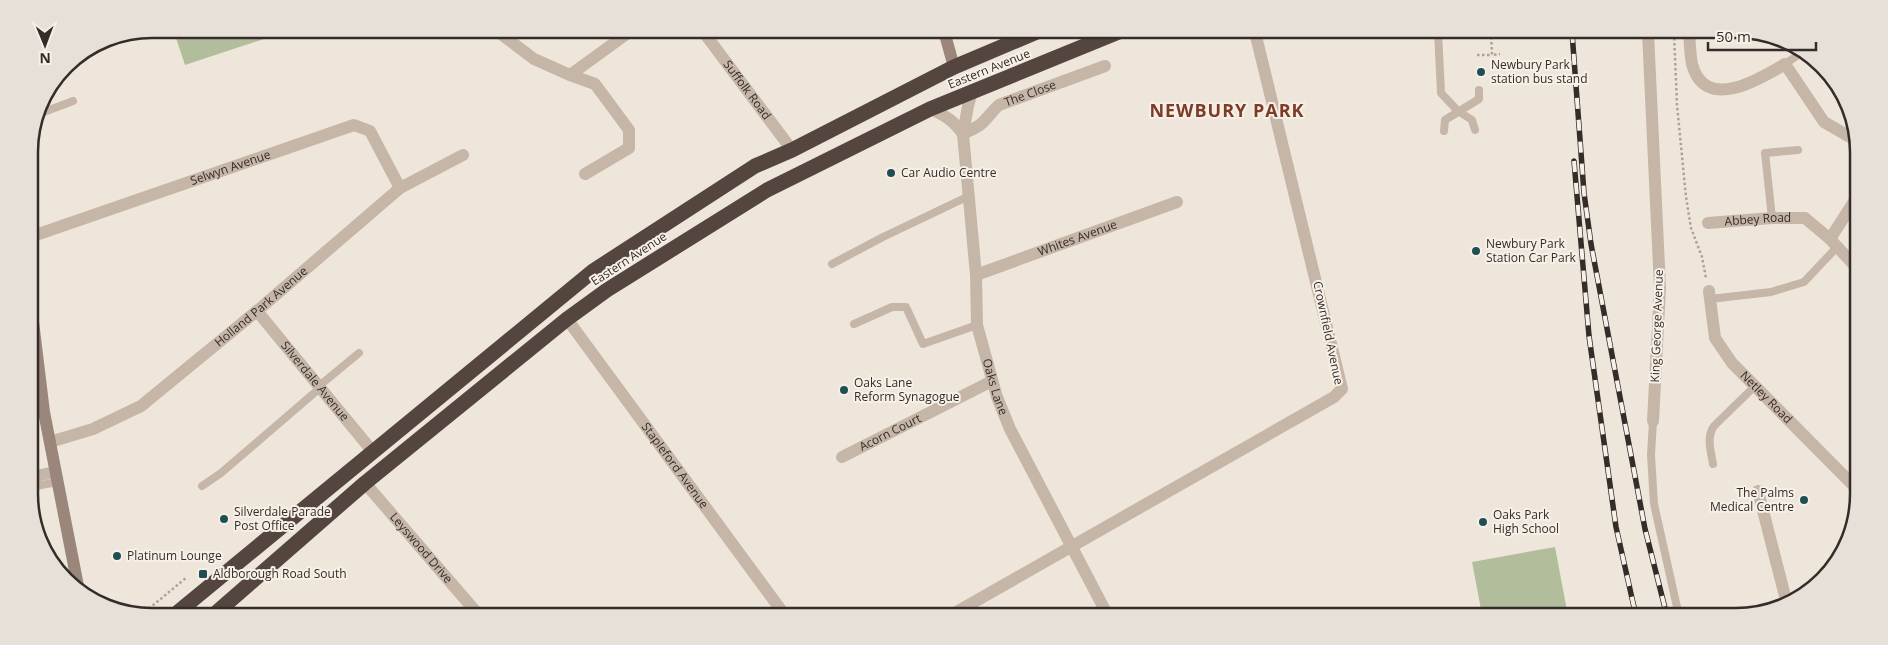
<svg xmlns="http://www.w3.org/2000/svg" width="1888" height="645" font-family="'Open Sans',sans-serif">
	<rect width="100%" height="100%" fill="#efe6db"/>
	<g fill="#b2bd9c">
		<path d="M173,29H294L185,65Z"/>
		<path d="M1555,547L1568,616L1482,615L1472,562Z"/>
	</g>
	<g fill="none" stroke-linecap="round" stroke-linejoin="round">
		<g stroke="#b2a093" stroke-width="2.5" stroke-dasharray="2.5 2.5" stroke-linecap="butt">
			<path d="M1491,32L1492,55L1500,54"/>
			<path d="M1674,33L1677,105L1686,197L1691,228L1702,257L1706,278"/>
			<path d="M1477,55H1492"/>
			<path d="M145,612L187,577"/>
		</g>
		<g stroke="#c6b6a8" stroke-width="8">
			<path d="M1438,32L1441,93L1458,111L1472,120L1475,130"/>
			<path d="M1785,64L1801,53"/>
			<path d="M36,115L73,101"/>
			<path d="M1444,131L1445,120L1479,99V90"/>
			<path d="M1772,218L1765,153L1798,150"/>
			<path d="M832,264L883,237L969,196"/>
			<path d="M1710,299L1771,292L1804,282L1837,247"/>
			<path d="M854,324L892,307H906L923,344L977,325"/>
			<path d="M319,386L359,353"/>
			<path d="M1653,421L1651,455L1654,504L1679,616"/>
			<path d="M1713,464C1711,451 1706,438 1714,426L1755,386"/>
			<path d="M202,486L221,473L320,388"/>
			<path d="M31,487L57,482"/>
		</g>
		<g stroke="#c6b6a8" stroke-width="12">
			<path d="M499,30L501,34L534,59L570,75L595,84L629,130V148L585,174"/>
			<path id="s1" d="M702,30L792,150"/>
			<path d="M1648,33L1660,288L1653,421"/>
			<path d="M1689,33C1690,43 1690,54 1692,64C1705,113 1760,79 1785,64L1824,122L1857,141"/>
			<path d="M570,75L632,30"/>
			<path id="s2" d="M972,92L968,106L963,134L976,275L977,325L997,397L1010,429L1107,614"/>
			<path d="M930,109C945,115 954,121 963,134"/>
			<path id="s3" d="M963,134C969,131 976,128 981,124C988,118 992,111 999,105L1105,66"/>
			<path id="s4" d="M1708,223L1772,218H1805L1830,239"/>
			<path id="s5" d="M30,237L354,125L370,131L400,188"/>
			<path d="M1856,267L1830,239L1857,197"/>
			<path id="s6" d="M976,275L1177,202"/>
			<path id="s7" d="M1709,291L1715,338L1732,363L1855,487"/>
			<path id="s8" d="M257,311L373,452"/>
			<path id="s9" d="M567,319L784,614"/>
			<path id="s10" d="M50,442L93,429L141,406L257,311L400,188L463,155"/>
			<path id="s11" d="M842,457L992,381"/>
			<path d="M31,477L55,472"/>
			<path id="s12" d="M365,483L477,613"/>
			<path d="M1758,491L1786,600"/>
			<path d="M953,614L1334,397L1342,389L1255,32"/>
		</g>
		<g stroke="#9a867a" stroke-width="12">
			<path d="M944,31L954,67"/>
			<path d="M30,297L44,412L78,586"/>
		</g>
		<g stroke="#54463f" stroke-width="15">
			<path d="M178,612L593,271L755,166L792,150L954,67L1039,31"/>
			<path d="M217,612L365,483L567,319L607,290L767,190L930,109L1121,31"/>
		</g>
		<g stroke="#342c28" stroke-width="5.5">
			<g id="rail">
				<path d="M1572,32L1584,193L1591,244L1645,529L1667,616"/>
				<path d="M1574,161L1589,336L1616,527L1636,616"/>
			</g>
		</g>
		<use href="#rail" stroke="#f7f0e7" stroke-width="4" stroke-dasharray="11" stroke-linecap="butt"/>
	</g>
	<g fill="#214e52" stroke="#f7f0e7" stroke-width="2">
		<circle cx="1481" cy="72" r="5"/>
		<circle cx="891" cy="173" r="5"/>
		<circle cx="1476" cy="251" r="5"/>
		<circle cx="844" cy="390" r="5"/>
		<circle cx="1804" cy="500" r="5"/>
		<circle cx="224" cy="519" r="5"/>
		<circle cx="1483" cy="522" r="5"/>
		<circle cx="117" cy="556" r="5"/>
		<rect x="198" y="569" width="10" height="10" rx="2.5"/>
	</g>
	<g text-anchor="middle" stroke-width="4" stroke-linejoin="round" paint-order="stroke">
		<g font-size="12" fill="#342c28" stroke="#f7f0e7" text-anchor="start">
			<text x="1491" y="69">Newbury Park<tspan x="1491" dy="14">station bus stand</tspan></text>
			<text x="901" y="177">Car Audio Centre</text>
			<text x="1486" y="248">Newbury Park<tspan x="1486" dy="14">Station Car Park</tspan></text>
			<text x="854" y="387">Oaks Lane<tspan x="854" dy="14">Reform Synagogue</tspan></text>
			<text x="1794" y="497" text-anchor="end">The Palms<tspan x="1794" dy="14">Medical Centre</tspan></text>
			<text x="234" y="516">Silverdale Parade<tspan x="234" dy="14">Post Office</tspan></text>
			<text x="1493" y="519">Oaks Park<tspan x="1493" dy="14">High School</tspan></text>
			<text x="127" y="560">Platinum Lounge</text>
			<text x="213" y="578">Aldborough Road South</text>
		</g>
		<g font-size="12" fill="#342c28" stroke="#f7f0e7">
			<text transform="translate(989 69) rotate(-22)" y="4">Eastern Avenue</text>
			<text dy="4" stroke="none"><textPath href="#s1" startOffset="75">Suffolk Road</textPath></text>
			<text dy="4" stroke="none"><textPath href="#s3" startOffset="80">The Close</textPath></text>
			<text dy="4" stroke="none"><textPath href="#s5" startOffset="212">Selwyn Avenue</textPath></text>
			<text dy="4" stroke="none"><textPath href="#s4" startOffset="50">Abbey Road</textPath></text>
			<text dy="4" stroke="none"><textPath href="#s6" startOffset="108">Whites Avenue</textPath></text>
			<text transform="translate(629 259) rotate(-33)" y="4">Eastern Avenue</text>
			<text dy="4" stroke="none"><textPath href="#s10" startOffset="254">Holland Park Avenue</textPath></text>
			<text transform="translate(1657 326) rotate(-88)" y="4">King George Avenue</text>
			<text transform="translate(1328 333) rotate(78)" y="4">Crownfield Avenue</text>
			<text dy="4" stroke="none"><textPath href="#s8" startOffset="91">Silverdale Avenue</textPath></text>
			<text dy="4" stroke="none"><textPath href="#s2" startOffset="299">Oaks Lane</textPath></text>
			<text dy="4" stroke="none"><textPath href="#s7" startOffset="126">Netley Road</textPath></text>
			<text dy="4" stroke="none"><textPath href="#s11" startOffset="54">Acorn Court</textPath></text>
			<text dy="4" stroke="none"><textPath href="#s9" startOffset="182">Stapleford Avenue</textPath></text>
			<text dy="4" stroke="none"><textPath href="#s12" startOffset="86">Leyswood Drive</textPath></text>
		</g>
		<g font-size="18" font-weight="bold" letter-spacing="1" fill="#7c3c28" stroke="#f7f0e7">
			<text x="1227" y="117">NEWBURY PARK</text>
		</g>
	</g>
	<path d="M0 0H1888V645H0ZM152 38H1736A114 114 0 0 1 1850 152V494A114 114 0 0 1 1736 608H152A114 114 0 0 1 38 494V152A114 114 0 0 1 152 38Z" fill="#e7e0d8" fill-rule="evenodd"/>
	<path fill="none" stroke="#342c28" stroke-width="2.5" d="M152 38H1736A114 114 0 0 1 1850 152V494A114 114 0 0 1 1736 608H152A114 114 0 0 1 38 494V152A114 114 0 0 1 152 38Z"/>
	<g transform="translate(45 45) rotate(179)" stroke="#f7f0e7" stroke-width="4" paint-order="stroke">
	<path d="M0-4L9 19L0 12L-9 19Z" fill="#342c28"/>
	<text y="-8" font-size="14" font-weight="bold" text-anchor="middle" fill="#342c28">N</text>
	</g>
	<path d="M1708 42v8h108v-8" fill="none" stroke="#342c28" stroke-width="2.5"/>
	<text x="1716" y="42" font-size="15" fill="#342c28" stroke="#f7f0e7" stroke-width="4" paint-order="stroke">50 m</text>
</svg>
